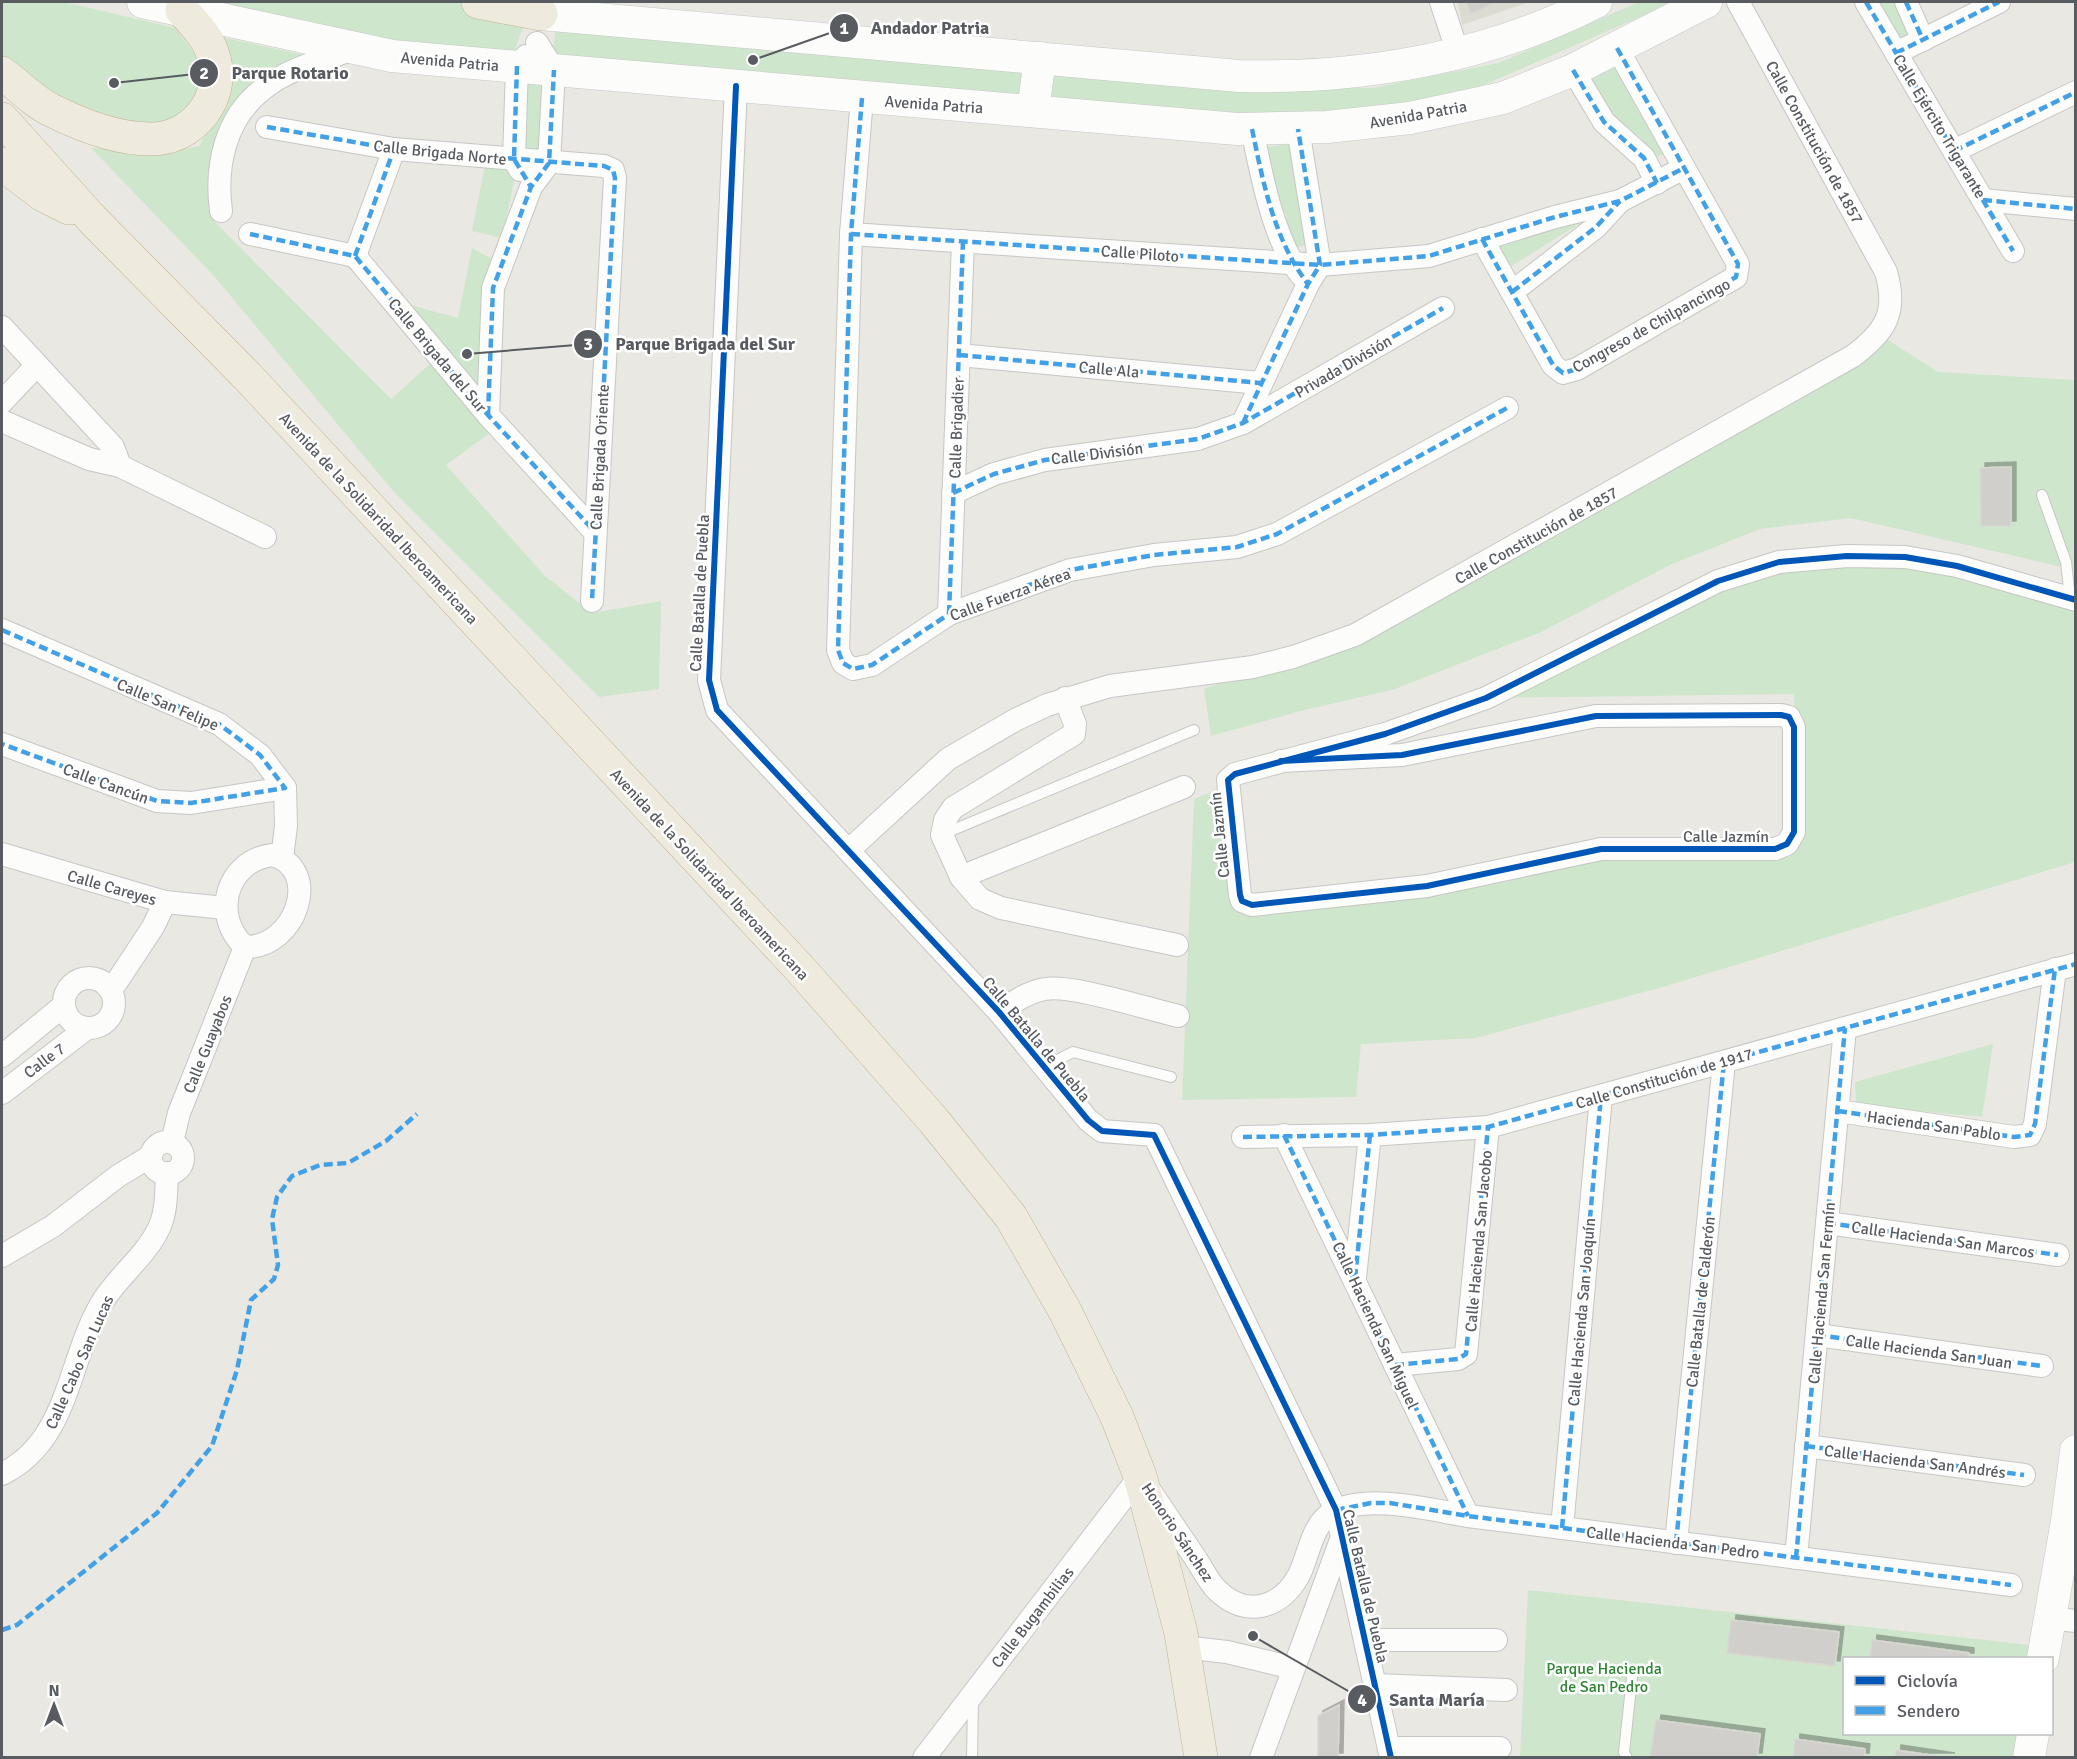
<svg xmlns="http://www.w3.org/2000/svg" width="2077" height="1759" font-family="Signika,sans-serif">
	<defs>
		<filter id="shadow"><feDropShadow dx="5" dy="-5" stdDeviation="0" flood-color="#0004"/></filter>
	</defs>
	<rect width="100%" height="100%" fill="#eae8e2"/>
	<path fill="#dcdbd1" d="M1458,2H1530L1462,25Z"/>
	<g fill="#cee7cc">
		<path d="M2,2H64L175,28L204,66L199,100L152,131L106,127L2,62Z"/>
		<path d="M184,2H507L512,4L523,28L512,57L399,47Z"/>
		<path d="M1639,2H1674L1484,85L1353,114L1192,116L553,57L555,31L1024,69L1149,85L1373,88L1498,63Z"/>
		<path d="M1866,2H1906L1923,40L1896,53Z"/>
		<path d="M216,36L309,56L257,84L212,179L215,222L391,399L432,362L494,430L446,465L544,575L592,613L661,601L659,689L599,697L393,491L214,276L91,148L161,153L199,146L228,96L235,67Z"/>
		<path d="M1614,54L1670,151L1657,157L1639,136L1619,126L1582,71Z"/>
		<path d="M517,66L551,69L549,163L514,159Z"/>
		<path d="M1291,144L1308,245L1290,248L1286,214L1274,194L1265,147Z"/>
		<path d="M485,165L516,172L502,238L472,231Z"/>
		<path d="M1590,217L1510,267L1497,245Z"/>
		<path d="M472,248L494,260L481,390L410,305L458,318Z"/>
		<path d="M1888,340L1938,372L2075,380V570L1851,518L1760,529L1672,564L1541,632L1395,689L1297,712L1211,736L1204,689L1355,635Z"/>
		<path d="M1847,556L2075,597V862L1666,986L1476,1038L1361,1044L1356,1097L1182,1100L1194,799L1227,786L1242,901L1427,886L1601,849L1782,847L1794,832V694L1486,698L1718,581Z"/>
		<path d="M1993,1044L1982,1117L1856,1105L1855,1082Z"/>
		<path d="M1528,1590L2031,1645L2029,1658H1844V1734H2019L2016,1757L1520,1758Z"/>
	</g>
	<g fill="#d1cfcc" stroke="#d9d7d2" stroke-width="1.5" filter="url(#shadow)">
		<path d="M1466,2H1497L1471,14Z"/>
		<path d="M2011,467V526H1981L1980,468Z"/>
		<path d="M1731,1620L1839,1632L1835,1666L1727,1653Z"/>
		<path d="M1872,1640L1969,1653V1658H1870Z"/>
		<path d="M1339,1705L1338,1758H1318V1716Z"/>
		<path d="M1656,1720L1760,1734L1757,1758H1650Z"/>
		<path d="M1795,1739L1865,1749L1864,1758H1793Z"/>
		<path d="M1896,1750L1950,1758H1895Z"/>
	</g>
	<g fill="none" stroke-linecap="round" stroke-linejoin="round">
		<g stroke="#c6c6c4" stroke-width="12">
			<g id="lane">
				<path d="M2042,495L2066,562L2070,598"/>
				<path d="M943,834L1194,730"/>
				<path d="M1044,1067L1073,1052L1171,1077"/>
				<path d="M972,1758L973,1698"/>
				<path d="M1627,1758L1624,1752L1632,1678"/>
			</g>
		</g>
		<g stroke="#c6c6c4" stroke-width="24">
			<g id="street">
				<path d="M1441,2L1458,53"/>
				<path d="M1866,2L2013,251"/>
				<path d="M1906,2L1923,40"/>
				<path d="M1896,53L1999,2"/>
				<path d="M1573,70L1604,122L1644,158L1657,183"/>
				<path d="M736,86L709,680L717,710L999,1012L1088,1120L1102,1131L1154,1135L1336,1510L1391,1758"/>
				<path d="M862,98L851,234L838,650L843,663L853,669L872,665L949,614L1070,570L1154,555L1237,547L1277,534L1507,408"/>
				<path d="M267,127L394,149L604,166L613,170L615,178L592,601"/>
				<path d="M1252,129C1261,173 1273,239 1301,275"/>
				<path d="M1954,151L2076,92"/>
				<path d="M520,170L514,159L517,66L526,56"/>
				<path d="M1983,200L2076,209"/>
				<path d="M221,211C215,166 225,118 263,89C289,68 326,59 357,48"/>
				<path d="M250,234L355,256L488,415L594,531"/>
				<path d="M851,234L1320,265L1429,256L1555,217L1620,201L1684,168"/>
				<path d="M1482,239L1553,365L1563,373L1577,369L1736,277L1738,264L1617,48"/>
				<path d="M355,256L394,149"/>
				<path d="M1512,292L1596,227L1620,201"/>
				<path d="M2,327L113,447L120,466"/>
				<path d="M959,355L1260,383"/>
				<path d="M2,402L37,365"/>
				<path d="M488,415L493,288L531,187L549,163L554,70L537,43"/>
				<path d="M2,421L89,459L120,466L265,537"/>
				<path d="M1243,423L1308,284L1320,265L1298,129"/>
				<path d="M953,493L994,474L1045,460L1198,439L1243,423L1443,308"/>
				<path d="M949,614L963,241"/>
				<path d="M2,630L219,724L260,755L285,788L286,826L282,858"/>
				<path d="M1065,698L1075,724L1074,734L953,808L945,820L942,835L961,877L980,899L1001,908L1177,945"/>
				<path d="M2,744L157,801L191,803L285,788"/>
				<path d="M1281,761L1402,755L1596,716L1781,715L1789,717L1794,727V832L1787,844L1775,849H1601L1427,886L1252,905L1242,901L1240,895L1228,780L1235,774L1385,734L1486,698L1718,581L1779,562L1847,556L1905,557L1957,566L2076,600"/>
				<path d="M849,850L948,759L1015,720L1047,705L1110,686L1253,667L1293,657L1355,635L1853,356C1885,332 1898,313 1886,272L1738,2"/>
				<path d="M2,854L165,902L225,908"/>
				<path d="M272,855C323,869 296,948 245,947C211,916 226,861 272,855Z"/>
				<path d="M961,877L1184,787"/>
				<circle cx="89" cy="1003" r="25"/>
				<path d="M107,986L116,983L153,927L165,902"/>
				<path d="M999,1012C1014,1002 1027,992 1045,989C1071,984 1148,1009 1178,1016"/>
				<path d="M2,1056L63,1006"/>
				<path d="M2,1093L86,1029"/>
				<path d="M1838,1111L2014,1137L2030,1135L2035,1124L2055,969"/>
				<path d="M1284,1135L1468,1516"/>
				<path d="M1243,1137L1370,1135L1488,1127L2076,964"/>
				<path d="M172,1142L179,1113L245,947"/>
				<circle cx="167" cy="1158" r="16"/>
				<path d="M1827,1223L2058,1255"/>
				<path d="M2,1256L53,1226L118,1176L151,1156"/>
				<path d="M1355,1278L1370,1135"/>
				<path d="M1817,1335L2042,1366"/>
				<path d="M1395,1365L1458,1359L1466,1354L1488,1127"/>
				<path d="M1806,1446L2024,1475"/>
				<path d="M2,1474C69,1441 67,1363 101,1304C117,1277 146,1256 159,1228C167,1211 166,1191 167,1173"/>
				<path d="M1562,1528L1601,1096"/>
				<path d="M1676,1543L1724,1062"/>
				<path d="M1796,1558L1845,1028"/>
				<path d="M2048,1618L2076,1621"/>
				<path d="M1365,1640H1496"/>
				<path d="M1183,1647L1227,1652L1293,1668"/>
				<path d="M1375,1685L1506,1690"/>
				<path d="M1389,1748H1500"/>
				<path d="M924,1758L1140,1476C1158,1503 1176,1529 1194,1556C1201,1566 1208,1581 1217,1590C1246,1619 1281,1608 1299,1575C1309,1555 1312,1523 1333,1512C1367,1493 1431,1510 1468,1516L2011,1585"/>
				<path d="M1261,1758L1342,1537"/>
			</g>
		</g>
		<g stroke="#c6c7c6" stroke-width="33">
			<g id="secondary">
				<path d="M143,2L392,56L1237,129L1327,127L1410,118L1503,98L1573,70L1706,2"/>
				<path d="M520,2L541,14L1239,76C1361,79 1487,58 1596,2"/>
				<path d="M1033,111L1040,58"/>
				<path d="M2043,1658L2067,1521L2076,1451"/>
				<path d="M2029,1758L2033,1734"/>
			</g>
		</g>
		<g stroke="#c1b390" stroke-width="34">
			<g id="highway">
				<path d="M478,2L541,14"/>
				<path d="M2,73C18,85 35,103 53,111C81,125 118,139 150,139C193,140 227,97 213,55C208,37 194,24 182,10"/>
				<path d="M2,119L92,219L247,376L802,971L934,1121L1011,1217L1065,1311L1117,1417L1140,1476L1181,1633L1201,1758"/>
				<path d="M2,164L43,195L69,208"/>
			</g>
		</g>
		<use href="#lane" stroke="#fcfcfb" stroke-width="10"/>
		<use href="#street" stroke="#fcfcfb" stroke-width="22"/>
		<use href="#secondary" stroke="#fcfcfb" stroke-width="32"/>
		<use href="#highway" stroke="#eeebde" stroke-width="33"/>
		<g stroke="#42a1e6" stroke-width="4.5" stroke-dasharray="9 4.5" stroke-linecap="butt">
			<path d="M1866,2L2013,251"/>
			<path d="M1906,2L1923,40"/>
			<path d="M1896,53L1999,2"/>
			<path d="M517,66L514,159L531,187"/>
			<path d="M1573,70L1604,122L1644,158L1657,183"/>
			<path d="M862,98L851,234L838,650L843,663L853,669L872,665L949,614L1070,570L1154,555L1237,547L1277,534L1507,408"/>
			<path d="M267,127L394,149L604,166L613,170L615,178L592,601"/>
			<path d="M1252,129C1263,182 1274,240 1308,284"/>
			<path d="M1954,151L2076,92"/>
			<path d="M1983,200L2076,209"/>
			<path d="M250,234L355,256L488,415L594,531"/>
			<path d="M851,234L1320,265L1429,256L1555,217L1620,201L1684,168"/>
			<path d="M1482,239L1553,365L1563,373L1577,369L1736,277L1738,264L1617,48"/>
			<path d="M355,256L394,149"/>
			<path d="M1512,292L1596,227L1620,201"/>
			<path d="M959,355L1260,383"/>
			<path d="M488,415L493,288L531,187L549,163L554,70"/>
			<path d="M1243,423L1308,284L1320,265L1298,129"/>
			<path d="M953,493L994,474L1045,460L1198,439L1243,423L1443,308"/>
			<path d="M949,614L963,241"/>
			<path d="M2,630L219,724L260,755L285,788L191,803L157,801L2,744"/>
			<path d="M1838,1111L2014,1137L2030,1135L2035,1124L2055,969"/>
			<path d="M1284,1135L1468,1516"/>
			<path d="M1243,1137L1370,1135L1488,1127L2076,964"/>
			<path d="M1827,1223L2058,1255"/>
			<path d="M1355,1278L1370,1135"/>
			<path d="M1817,1335L2042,1366"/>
			<path d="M1395,1365L1458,1359L1466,1354L1488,1127"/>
			<path d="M1806,1446L2024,1475"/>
			<path d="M1336,1510L1371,1503H1390L1468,1516L2011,1585"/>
			<path d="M1562,1528L1601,1096"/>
			<path d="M1676,1543L1724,1062"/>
			<path d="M1796,1558L1845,1028"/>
			<path d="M2,1630L17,1625L157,1513L212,1446L237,1370L251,1300L274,1279L278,1265L272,1219L277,1197L292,1176L320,1165L348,1163L386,1141L417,1114"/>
		</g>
		<g stroke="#fff" stroke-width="10">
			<g id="cycleway">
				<path d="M736,86L709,680L717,710L999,1012L1088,1120L1102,1131L1154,1135L1336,1510L1391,1758"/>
				<path d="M1281,761L1402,755L1596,716L1781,715L1789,717L1794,727V832L1787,844L1775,849H1601L1427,886L1252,905L1242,901L1240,895L1228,780L1235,774L1385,734L1486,698L1718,581L1779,562L1847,556L1905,557L1957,566L2076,600"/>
			</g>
		</g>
		<use href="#cycleway" stroke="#0057b8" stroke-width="6"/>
	</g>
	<g text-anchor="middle" stroke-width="5" stroke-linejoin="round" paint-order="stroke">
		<g font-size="16" fill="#585c61" stroke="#fff">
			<text transform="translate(450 61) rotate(5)" y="6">Avenida Patria</text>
			<text transform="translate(934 104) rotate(4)" y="6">Avenida Patria</text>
			<text transform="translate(1418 114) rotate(-10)" y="6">Avenida Patria</text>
			<text transform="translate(1940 126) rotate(59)" y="6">Calle Ejército Trigarante</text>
			<text transform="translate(1815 142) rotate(61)" y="6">Calle Constitución de 1857</text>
			<text transform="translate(440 152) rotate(6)" y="6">Calle Brigada Norte</text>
			<text transform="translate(1140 253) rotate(4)" y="6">Calle Piloto</text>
			<text transform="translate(1651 325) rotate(-29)" y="6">Congreso de Chilpancingo</text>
			<text transform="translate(438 355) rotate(50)" y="6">Calle Brigada del Sur</text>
			<text transform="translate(1343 366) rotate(-30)" y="6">Privada División</text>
			<text transform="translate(1109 369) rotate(5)" y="6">Calle Ala</text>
			<text transform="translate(956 428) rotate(-88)" y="6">Calle Brigadier</text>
			<text transform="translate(1097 453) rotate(-7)" y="6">Calle División</text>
			<text transform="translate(599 457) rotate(-87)" y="6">Calle Brigada Oriente</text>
			<text transform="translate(379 518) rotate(47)" y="6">Avenida de la Solidaridad Iberoamericana</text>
			<text transform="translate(1536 535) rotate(-29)" y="6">Calle Constitución de 1857</text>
			<text transform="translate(699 593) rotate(-87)" y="6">Calle Batalla de Puebla</text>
			<text transform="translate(1010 594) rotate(-20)" y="6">Calle Fuerza Aérea</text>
			<text transform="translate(168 704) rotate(23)" y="6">Calle San Felipe</text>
			<text transform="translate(106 783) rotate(20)" y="6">Calle Cancún</text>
			<text transform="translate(1219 835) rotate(-96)" y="6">Calle Jazmín</text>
			<text x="1726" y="842">Calle Jazmín</text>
			<text transform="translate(710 874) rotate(47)" y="6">Avenida de la Solidaridad Iberoamericana</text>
			<text transform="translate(112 887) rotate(16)" y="6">Calle Careyes</text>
			<text transform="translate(1037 1039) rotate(50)" y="6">Calle Batalla de Puebla</text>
			<text transform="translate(207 1044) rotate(-68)" y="6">Calle Guayabos</text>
			<text transform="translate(44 1060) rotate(-37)" y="6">Calle 7</text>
			<text transform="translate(1664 1078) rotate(-16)" y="6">Calle Constitución de 1917</text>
			<text transform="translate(1934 1125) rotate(8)" y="6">Hacienda San Pablo</text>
			<text transform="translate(1943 1239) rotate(8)" y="6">Calle Hacienda San Marcos</text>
			<text transform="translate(1478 1241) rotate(-85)" y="6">Calle Hacienda San Jacobo</text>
			<text transform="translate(1821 1293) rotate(-85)" y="6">Calle Hacienda San Fermín</text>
			<text transform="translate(1700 1302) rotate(-84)" y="6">Calle Batalla de Calderón</text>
			<text transform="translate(1581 1312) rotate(-85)" y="6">Calle Hacienda San Joaquín</text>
			<text transform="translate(1376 1325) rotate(65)" y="6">Calle Hacienda San Miguel</text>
			<text transform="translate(1929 1351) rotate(8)" y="6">Calle Hacienda San Juan</text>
			<text transform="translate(79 1362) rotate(-66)" y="6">Calle Cabo San Lucas</text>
			<text transform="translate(1915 1461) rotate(7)" y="6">Calle Hacienda San Andrés</text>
			<text transform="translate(1178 1532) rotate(56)" y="6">Honorio Sánchez</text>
			<text transform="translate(1673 1542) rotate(7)" y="6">Calle Hacienda San Pedro</text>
			<text transform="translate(1366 1586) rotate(77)" y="6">Calle Batalla de Puebla</text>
			<text transform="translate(1032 1617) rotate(-52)" y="6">Calle Bugambilias</text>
		</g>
		<g font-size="16" fill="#2d8433" stroke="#fff">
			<text x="1604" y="1674">Parque Hacienda<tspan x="1604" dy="18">de San Pedro</tspan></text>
		</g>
	</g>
	<path fill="none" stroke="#585c61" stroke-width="2" d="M753 60L844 28M114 83L204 73M467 354L588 344M1253 1636L1362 1699"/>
	<g fill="#585c61" stroke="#fff" stroke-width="2">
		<circle cx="753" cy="60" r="6"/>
		<circle cx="114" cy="83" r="6"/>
		<circle cx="467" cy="354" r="6"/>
		<circle cx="1253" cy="1636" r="6"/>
		<circle cx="844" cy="28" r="15"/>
		<circle cx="204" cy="73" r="15"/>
		<circle cx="588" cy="344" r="15"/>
		<circle cx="1362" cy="1699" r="15"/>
	</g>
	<g font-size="18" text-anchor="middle" font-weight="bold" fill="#fff">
		<text x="844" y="34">1</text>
		<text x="204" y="79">2</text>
		<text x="588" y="350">3</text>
		<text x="1362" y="1706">4</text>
	</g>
	<g font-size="18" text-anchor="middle" font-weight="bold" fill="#585c61" stroke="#fff" stroke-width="5" stroke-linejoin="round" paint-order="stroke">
		<text x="930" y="34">Andador Patria</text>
		<text x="290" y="79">Parque Rotario</text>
		<text x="705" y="350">Parque Brigada del Sur</text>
		<text x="1437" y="1706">Santa María</text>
	</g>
	<rect width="2077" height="1759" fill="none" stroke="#585c61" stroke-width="6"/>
	<rect x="1843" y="1657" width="210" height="78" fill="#ffffff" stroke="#bcbec0" stroke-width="1.5"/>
	<rect x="1855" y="1676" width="30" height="9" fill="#0057b8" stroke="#bcbec0" stroke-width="1.5"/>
	<text x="1897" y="1687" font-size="18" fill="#585c61">Ciclovía</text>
	<rect x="1855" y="1706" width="30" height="9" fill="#42a1e6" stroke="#bcbec0" stroke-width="1.5"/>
	<text x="1897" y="1717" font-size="18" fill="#585c61">Sendero</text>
	<g transform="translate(54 1705)" stroke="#ffffff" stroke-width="4.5" paint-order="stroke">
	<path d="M0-4.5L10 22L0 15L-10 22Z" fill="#585c61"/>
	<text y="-9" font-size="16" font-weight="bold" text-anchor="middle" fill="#585c61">N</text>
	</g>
</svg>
